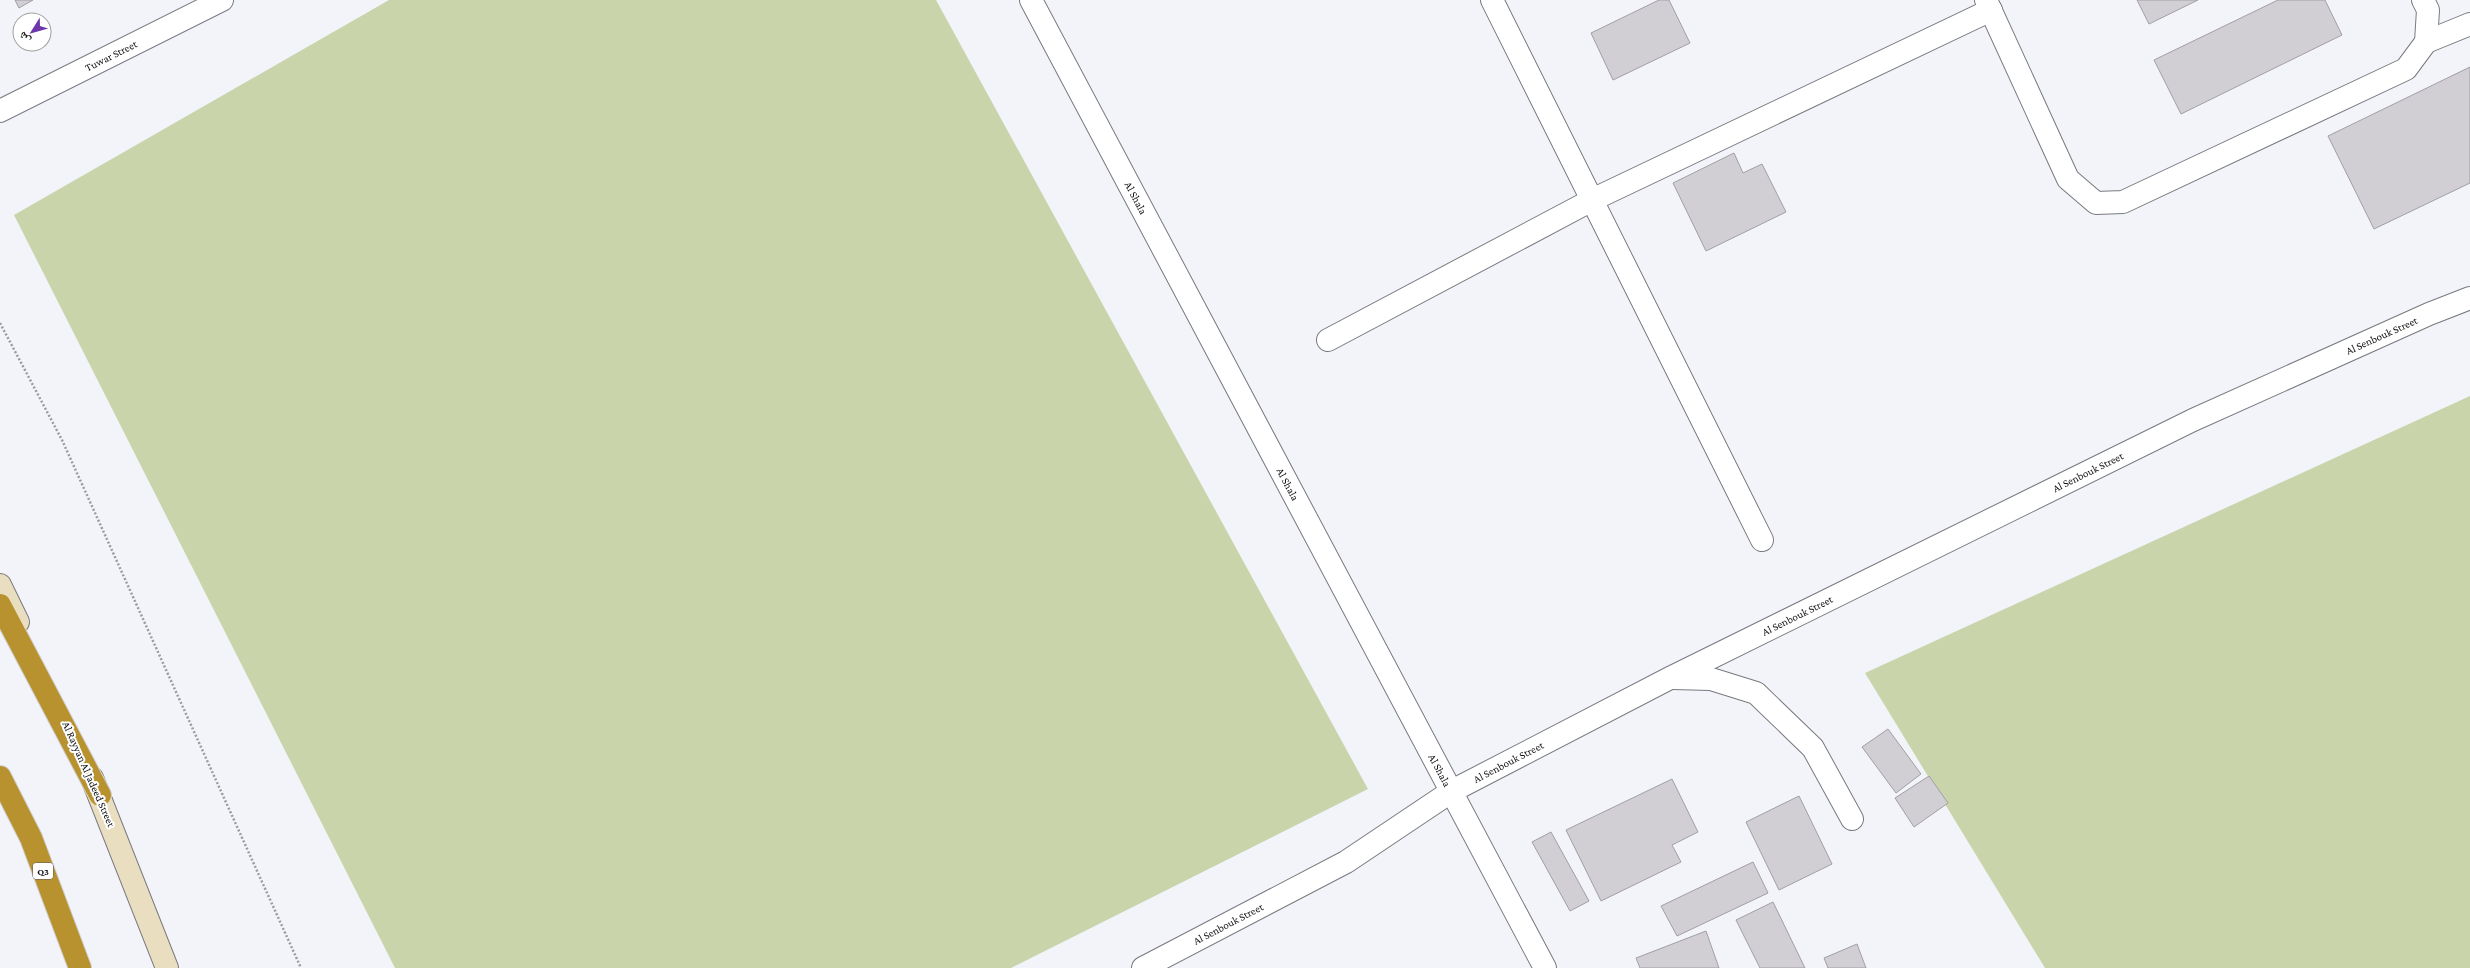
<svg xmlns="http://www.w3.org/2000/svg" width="2470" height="968" font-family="'Crimson Pro','Noto Naskh Arabic',serif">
	<rect width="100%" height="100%" fill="#f2f4fa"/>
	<g fill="#cad4ab">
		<path d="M389,0H936L1368,789L1011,968H395L14,215Z"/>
		<path d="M2470,396V968H2045L1865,673Z"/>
	</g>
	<g fill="#d1cfd4" stroke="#a19fa4">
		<path d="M15,0H33L19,8Z"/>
		<path d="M1659,0H1669L1690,43L1613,80L1591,33Z"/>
		<path d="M2137,0H2198L2149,24Z"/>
		<path d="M2278,0H2325L2342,35L2181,114L2154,60Z"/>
		<path d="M2470,67V183L2374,229L2328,136Z"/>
		<path d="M1734,153L1743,173L1762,164L1786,212L1706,251L1673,183Z"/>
		<path d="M1888,729L1921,774L1896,793L1862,747Z"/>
		<path d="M1929,776L1948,803L1914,827L1895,798Z"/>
		<path d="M1672,779L1698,832L1672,845L1681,862L1601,901L1566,830Z"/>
		<path d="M1799,796L1832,864L1779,890L1746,822Z"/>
		<path d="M1551,832L1589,901L1570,911L1532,842Z"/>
		<path d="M1753,862L1768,893L1677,936L1661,906Z"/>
		<path d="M1773,902L1805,968H1760L1736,920Z"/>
		<path d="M1706,931L1719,968H1640L1636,958Z"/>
		<path d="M1857,944L1866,968H1828L1824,958Z"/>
	</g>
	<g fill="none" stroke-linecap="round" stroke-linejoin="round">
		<g stroke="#787a7f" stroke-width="24">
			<g id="street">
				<path id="s1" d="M1031,0L1545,968"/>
				<path d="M1492,0L1762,540"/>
				<path d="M1986,0L2068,179L2096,203L2123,202L2406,69L2426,42L2428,10L2423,0"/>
				<path d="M2426,42L2470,24"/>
				<path id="s2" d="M0,111L222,0"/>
				<path d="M1328,340L1592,200L1991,10"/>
				<path d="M1673,678L1711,679L1756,693L1813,748L1852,819"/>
				<path id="s3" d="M1143,968L1346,862L1452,791L1670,678L2193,420L2429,314L2470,298"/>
			</g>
		</g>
		<g stroke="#787a7f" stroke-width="24">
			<g id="secondary">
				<path d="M0,585L18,622"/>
				<path d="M92,778L167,968"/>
			</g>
		</g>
		<g stroke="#d0d0d0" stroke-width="24">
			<g id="highway">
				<path d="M0,605L100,795"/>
				<path d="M0,777L31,838L80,968"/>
			</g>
		</g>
		<path stroke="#9b9ca0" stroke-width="2.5" stroke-dasharray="2 2" stroke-linecap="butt" d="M0,323L62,440L301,968"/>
		<use href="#street" stroke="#fff" stroke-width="22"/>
		<use href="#secondary" stroke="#eadec1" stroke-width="22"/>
		<use href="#highway" stroke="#b99230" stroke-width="22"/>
	</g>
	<g text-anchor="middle" stroke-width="4" stroke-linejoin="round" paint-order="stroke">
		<rect fill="#fff" stroke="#59595a" stroke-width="1" x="33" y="863" width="20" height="16" rx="3"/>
		<g font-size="10" font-weight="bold" fill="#121214">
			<text x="43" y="875">Q3</text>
		</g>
		<g font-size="11" fill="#121214" stroke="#fff">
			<text dy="4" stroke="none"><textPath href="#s2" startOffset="124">Tuwar Street</textPath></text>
			<text dy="4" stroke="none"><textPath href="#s1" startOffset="224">Al Shala</textPath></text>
			<text dy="4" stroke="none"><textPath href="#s3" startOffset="1392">Al Senbouk Street</textPath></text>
			<text dy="4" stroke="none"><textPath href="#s3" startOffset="1068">Al Senbouk Street</textPath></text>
			<text dy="4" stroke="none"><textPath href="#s1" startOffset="548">Al Shala</textPath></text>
			<text dy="4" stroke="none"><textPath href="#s3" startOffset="744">Al Senbouk Street</textPath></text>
			<text dy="4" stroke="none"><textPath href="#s3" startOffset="420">Al Senbouk Street</textPath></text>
			<text dy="4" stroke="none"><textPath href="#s1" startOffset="872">Al Shala</textPath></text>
			<text transform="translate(89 774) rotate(66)" y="4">Al Rayyan Al Jadeed Street</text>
			<text dy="4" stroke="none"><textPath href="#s3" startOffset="96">Al Senbouk Street</textPath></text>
		</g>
	</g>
	<g transform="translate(32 32) rotate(233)"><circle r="19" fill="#ffffff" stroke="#a0a0a1"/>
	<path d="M0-3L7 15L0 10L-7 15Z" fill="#6d36ad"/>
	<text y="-6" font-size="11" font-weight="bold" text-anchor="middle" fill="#121214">ش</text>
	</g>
</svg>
